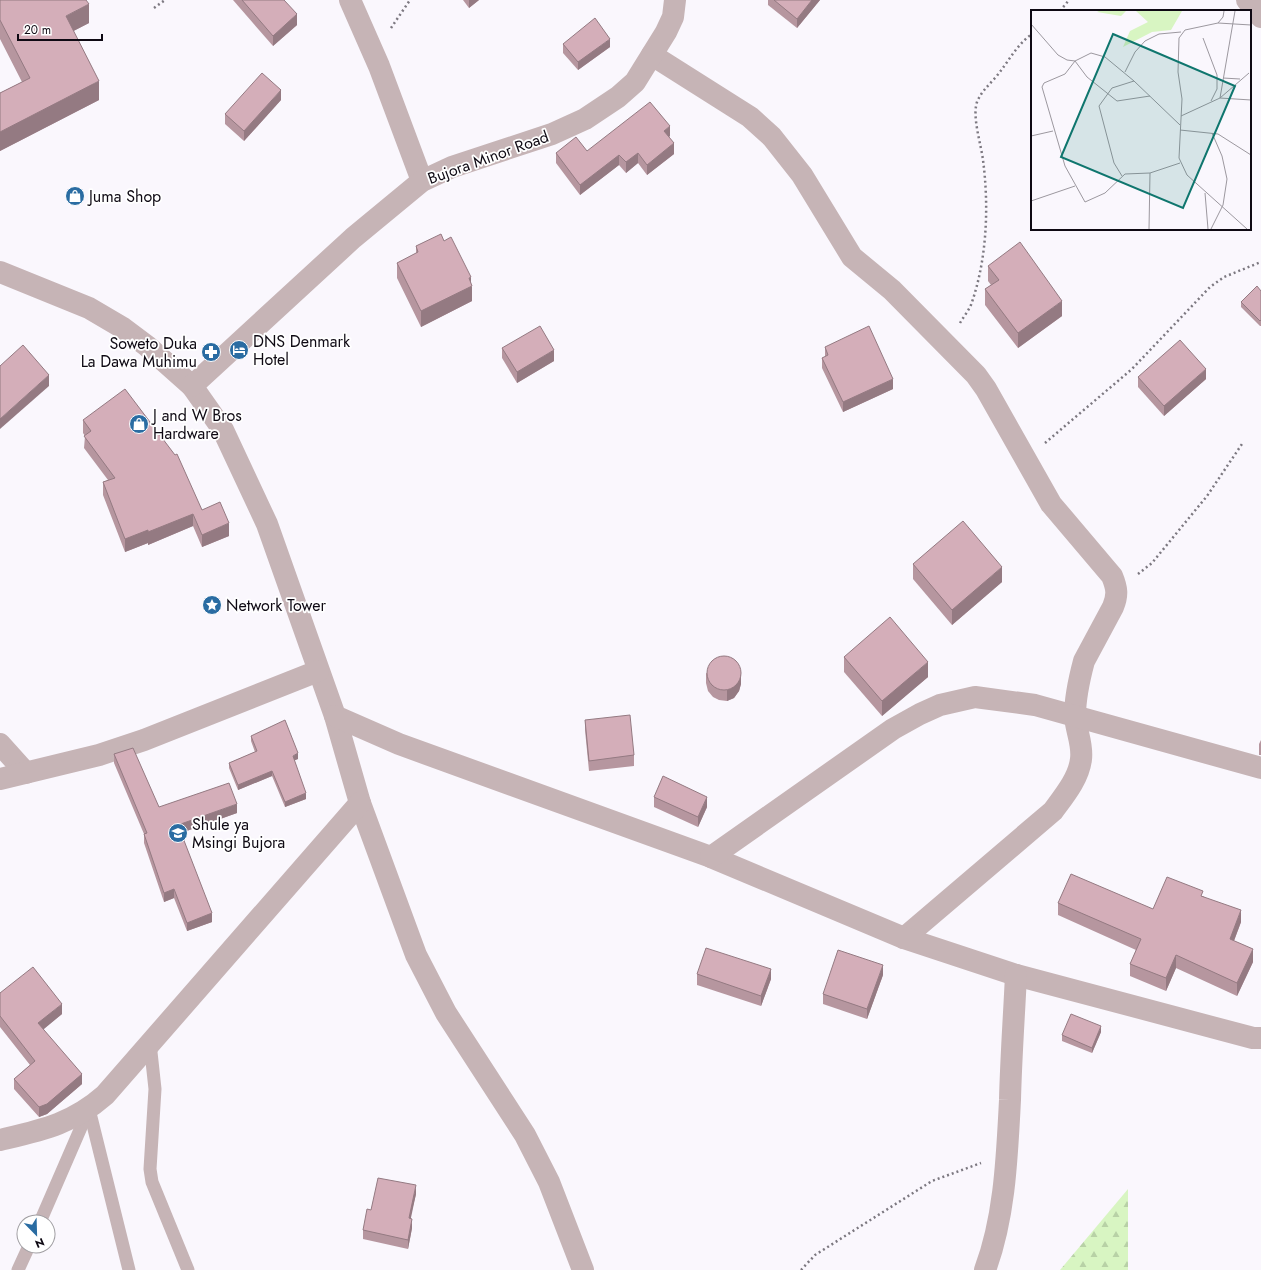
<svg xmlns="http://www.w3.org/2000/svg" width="1261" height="1270" font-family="Jost,sans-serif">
	<defs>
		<pattern id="forest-firs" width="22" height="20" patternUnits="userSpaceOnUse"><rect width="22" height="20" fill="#d8f5c2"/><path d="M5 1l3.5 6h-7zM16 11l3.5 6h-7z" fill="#b8d1a6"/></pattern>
	</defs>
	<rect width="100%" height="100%" fill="#faf7fd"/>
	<path fill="url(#forest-firs)" d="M1128,1189V1270H1060Z"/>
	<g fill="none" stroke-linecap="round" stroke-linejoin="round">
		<g stroke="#7c7880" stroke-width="2.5" stroke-dasharray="2 3" stroke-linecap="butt">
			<path d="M154,8L165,0"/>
			<path d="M1060,11L1069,0"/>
			<path d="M391,28L410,0"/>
			<path d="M960,323C964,316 970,309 972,302C987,258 989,206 983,160C981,144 972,117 977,102C981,92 988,86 995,78C1008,63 1016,45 1032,34"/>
			<path d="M1045,443L1132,369L1210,287L1224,277L1261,262"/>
			<path d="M1138,574L1152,563L1207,496L1242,444"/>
			<path d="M801,1270L815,1255L932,1181L981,1163"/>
		</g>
		<g stroke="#c6b4b6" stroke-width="13">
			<path d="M150,1043L155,1089L150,1169L152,1182L188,1270"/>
			<path d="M89,1109L129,1270"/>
			<path d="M40,1222L89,1109"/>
			<path d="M18,1270L29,1246"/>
		</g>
		<g stroke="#c6b4b6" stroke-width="22">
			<path d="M350,0L379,66L422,181"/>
			<path d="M1247,0L1261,17"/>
			<path d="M652,55L750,117L772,137L802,175L852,257L892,290L976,375L986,389L1051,504L1112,576C1117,588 1118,595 1113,607L1084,661C1080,676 1075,701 1075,716C1076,731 1083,744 1081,759C1079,778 1064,796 1053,811L904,938"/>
			<path d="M0,272L89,308L123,328L147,346L192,386L223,430L267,524L335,716L360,803L416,955L446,1013L525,1135L549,1182L583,1270"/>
			<path d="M192,386L353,238L422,181L452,167L552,134L585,119L618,97L635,82L666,32L673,17L675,0"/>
			<path d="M335,716L399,744L711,857L904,938L1016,975L1253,1038H1261"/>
			<path d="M0,744L26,773"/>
			<path d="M0,779L99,755L144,740L318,671"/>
			<path d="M711,857L893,729L920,714L940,705L975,697L1035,705L1261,768"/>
			<path d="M0,1140C42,1130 72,1124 105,1095L360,803"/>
			<path d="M985,1270C1005,1217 1007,1156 1010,1100C1011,1058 1014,1017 1016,975"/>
		</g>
	</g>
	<g fill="#b6969f">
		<path d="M0,0L89,23L73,31L99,100L0,151V93L22,82L0,39Z"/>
		<path d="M233,0H284L297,25L273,46Z"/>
		<path d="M463,0H479L469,8Z"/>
		<path d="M768,0H820L797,28L768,5Z"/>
		<path d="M563,44L610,47L578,70L563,53Z"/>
		<path d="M281,100L244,141L225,124V114Z"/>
		<path d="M670,136L669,137L674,154L647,175L638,163L626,173L619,165L580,195L556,163V153L587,151Z"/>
		<path d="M444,241L471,283L472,301L421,327L397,278V263L416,254V246Z"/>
		<path d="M988,266L1062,316L1018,348L985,305V289L991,285L988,281Z"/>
		<path d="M1261,291V326H1260L1241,307V302Z"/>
		<path d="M825,347L893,389L843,412L822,368V358L825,357Z"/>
		<path d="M502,348L554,361L517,383L502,358Z"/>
		<path d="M1138,377L1206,379L1164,416L1138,387Z"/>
		<path d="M83,420L202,510L229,536L202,547L193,526L148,545V543L125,552L103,495V482L108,480L84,448L85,436L83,433Z"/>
		<path d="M913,564L1002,582L952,625L913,579Z"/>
		<path d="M844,657L928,677L882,716L844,672Z"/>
		<path d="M706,673L741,684L739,691L734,698L727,701L719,700L713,697L708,691L706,683Z"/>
		<path d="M585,720L634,755V766L589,771L585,730Z"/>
		<path d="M251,736L298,759L294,760L306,799L285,807L272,776L238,790L229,768V763L255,752L251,741Z"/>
		<path d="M1261,740V755H1259V744Z"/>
		<path d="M114,754L159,807L237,813L181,833L212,922L187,931L174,898L164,902L144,843V834L114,763Z"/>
		<path d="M654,797L707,807L698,827L654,807Z"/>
		<path d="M1203,896L1241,922L1234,941L1253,962L1237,996L1176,968L1166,991L1130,976V964L1136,950L1058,915V903L1153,909Z"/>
		<path d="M697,974L771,979L761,1006L697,985Z"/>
		<path d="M883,975L867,1019L823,1004V994Z"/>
		<path d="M0,993L62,1014L43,1029L82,1084L47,1114L39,1117L14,1089V1079L30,1065L0,1027Z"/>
		<path d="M1101,1032L1092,1053L1062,1041V1035Z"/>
		<path d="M416,1194L410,1218L412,1228L408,1249L363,1239V1230L371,1210Z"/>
	</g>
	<g fill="#947a82">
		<path d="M469,0H479L469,8Z"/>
		<path d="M812,0H820L797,28V19Z"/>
		<path d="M89,4V23L66,35V16Z"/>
		<path d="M297,14V25L273,46V36Z"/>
		<path d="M610,39V47L578,70V62Z"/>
		<path d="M99,81V100L0,151V132Z"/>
		<path d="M281,90V100L244,141V131Z"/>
		<path d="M670,126V136L664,141V131Z"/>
		<path d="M674,143V154L647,175V165Z"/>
		<path d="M638,153V163L626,173V162Z"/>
		<path d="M619,155V165L580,195V185Z"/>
		<path d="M471,277V287L472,286V301L421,327V311Z"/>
		<path d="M1062,301V316L1018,348V333Z"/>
		<path d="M554,350V361L517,383V372Z"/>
		<path d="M1206,369V379L1164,416V406Z"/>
		<path d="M49,375V386L0,429V419Z"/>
		<path d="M893,379V389L843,412V402Z"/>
		<path d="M193,514V526L148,545V532Z"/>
		<path d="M229,523V536L202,547V535Z"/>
		<path d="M148,530V543L125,552V539Z"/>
		<path d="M1002,567V582L952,625V610Z"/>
		<path d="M928,662V677L882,716V701Z"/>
		<path d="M741,674V684L739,691L734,698L727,701V690Z"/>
		<path d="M298,753V759L293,761V756Z"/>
		<path d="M272,771V776L238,790V785Z"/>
		<path d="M306,793V799L285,807V802Z"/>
		<path d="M707,797V807L698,827V817Z"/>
		<path d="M237,804V813L178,834V825Z"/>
		<path d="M174,889V898L164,902V893Z"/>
		<path d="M1241,910V922L1230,951V939Z"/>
		<path d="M212,913V922L187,931V923Z"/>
		<path d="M1253,949V962L1237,996V983Z"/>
		<path d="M1176,955V968L1166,991V978Z"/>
		<path d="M883,965V975L867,1019V1009Z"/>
		<path d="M771,969V979L761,1006V996Z"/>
		<path d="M62,1004V1014L38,1034V1023Z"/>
		<path d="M1101,1026V1032L1092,1053V1048Z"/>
		<path d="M82,1074V1084L47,1114L39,1117V1107Z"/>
		<path d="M416,1185V1194L409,1227V1218Z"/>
		<path d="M412,1219V1228L408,1249V1240Z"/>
	</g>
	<g fill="#d4aeb9" stroke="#947a82">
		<path d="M0,0H86L89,4L66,16L99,81L0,132V93L30,78L0,20Z"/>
		<path d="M242,0H284L297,14L273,36Z"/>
		<path d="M774,0H812L797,19Z"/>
		<path d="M595,18L610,39L578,62L563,44Z"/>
		<path d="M262,73L281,90L244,131L225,114Z"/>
		<path d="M650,102L670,126L664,131L674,143L647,165L638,153L626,162L619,155L580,185L556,153L576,137L587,151Z"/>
		<path d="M441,234L444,241L451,237L471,277L469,278L472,286L421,311L397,263L418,252L416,246Z"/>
		<path d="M1020,242L1062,301L1018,333L985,289L999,280L988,266Z"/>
		<path d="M1257,286L1261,291V320L1260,321L1241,302Z"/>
		<path d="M540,326L554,350L517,372L502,348Z"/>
		<path d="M869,326L893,379L843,402L822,358L828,355L825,347Z"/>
		<path d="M1180,340L1206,369L1164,406L1138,377Z"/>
		<path d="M23,345L49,375L0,419V366Z"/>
		<path d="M125,389L175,455L177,454L202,510L220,502L229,523L202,535L193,514L148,532V530L125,539L103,482L115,478L84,436L91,431L83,420Z"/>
		<path d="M963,521L1002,567L952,610L913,564Z"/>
		<path d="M890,617L928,662L882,701L844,657Z"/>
		<circle cx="724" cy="673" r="17"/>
		<path d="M630,715L634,755L589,761L585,720Z"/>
		<path d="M285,720L298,753L293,756L306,793L285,802L272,771L238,785L229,763L257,751L251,736Z"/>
		<path d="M133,748L159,807L229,783L237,804L178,825L212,913L187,923L174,889L164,893L144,834L147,833L114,754Z"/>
		<path d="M663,776L707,797L698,817L654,797Z"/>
		<path d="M1071,874L1153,909L1167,877L1203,891L1201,896L1241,910L1230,939L1253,949L1237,983L1176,955L1166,978L1130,964L1141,939L1058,903Z"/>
		<path d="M706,948L771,969L761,996L697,974Z"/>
		<path d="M838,950L883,965L867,1009L823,994Z"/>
		<path d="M33,967L62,1004L38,1023L82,1074L47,1104L39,1107L14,1079L35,1061L0,1016V993Z"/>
		<path d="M1071,1014L1101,1026L1092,1048L1062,1035Z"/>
		<path d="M378,1178L416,1185L409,1218L412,1219L408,1240L363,1230L367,1209L371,1210Z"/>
	</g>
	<defs>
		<g id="shop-disc" transform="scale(1)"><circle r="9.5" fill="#2a6ca2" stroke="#fff"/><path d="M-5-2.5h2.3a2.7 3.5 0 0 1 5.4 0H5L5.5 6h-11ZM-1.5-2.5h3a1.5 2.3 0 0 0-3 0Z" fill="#fff"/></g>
		<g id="hotel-disc" transform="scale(1)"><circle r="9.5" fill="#2a6ca2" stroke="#fff"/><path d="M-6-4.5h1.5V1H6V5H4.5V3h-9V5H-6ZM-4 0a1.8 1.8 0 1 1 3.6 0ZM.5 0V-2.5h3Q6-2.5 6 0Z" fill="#fff"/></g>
		<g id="pharmacy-disc" transform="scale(1)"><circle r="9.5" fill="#2a6ca2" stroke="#fff"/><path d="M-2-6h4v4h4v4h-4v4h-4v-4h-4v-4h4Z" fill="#fff"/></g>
		<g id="sight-disc" transform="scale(1)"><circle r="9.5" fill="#2a6ca2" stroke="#fff"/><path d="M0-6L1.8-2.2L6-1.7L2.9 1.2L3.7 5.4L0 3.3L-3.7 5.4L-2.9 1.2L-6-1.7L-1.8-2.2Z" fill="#fff"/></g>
		<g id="school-disc" transform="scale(1)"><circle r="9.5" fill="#2a6ca2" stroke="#fff"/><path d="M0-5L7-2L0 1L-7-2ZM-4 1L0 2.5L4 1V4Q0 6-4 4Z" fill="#fff"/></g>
	</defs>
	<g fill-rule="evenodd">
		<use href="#shop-disc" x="75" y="196"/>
		<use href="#hotel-disc" x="239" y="350"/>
		<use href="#pharmacy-disc" x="211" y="352"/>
		<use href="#shop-disc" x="139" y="424"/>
		<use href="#sight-disc" x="212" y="605"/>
		<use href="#school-disc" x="178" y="833"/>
	</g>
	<g text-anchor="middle" stroke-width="3.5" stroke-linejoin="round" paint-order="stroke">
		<g font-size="16" fill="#0e0913" stroke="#fff">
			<text transform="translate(488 157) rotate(-20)" y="6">Bujora Minor Road</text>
		</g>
		<g font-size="16" fill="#0e0913" stroke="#fff" text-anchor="start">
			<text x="89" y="202">Juma Shop</text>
			<text x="253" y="347">DNS Denmark<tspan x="253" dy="18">Hotel</tspan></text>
			<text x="197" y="349" text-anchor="end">Soweto Duka<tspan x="197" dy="18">La Dawa Muhimu</tspan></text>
			<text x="153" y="421">J and W Bros<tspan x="153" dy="18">Hardware</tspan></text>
			<text x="226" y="611">Network Tower</text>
			<text x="192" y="830">Shule ya<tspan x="192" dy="18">Msingi Bujora</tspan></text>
		</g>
	</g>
	<g transform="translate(1031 10)">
		<rect width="220" height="220" fill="#faf7fd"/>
		<path d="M68,1H95L90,6L66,2ZM105,1H151L140,20L121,22L92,37L99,21L117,12Z" fill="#d8f5c2"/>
		<path fill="none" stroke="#9c989f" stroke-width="1" d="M193,1L192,7L187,13L154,20L148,28L147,62L151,89L148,148L156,165L216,219M187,13L220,15M0,14L27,45L36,50L44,51L60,43L74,47L103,71L149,115M172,28L186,65V79L180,91M94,62L104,42L114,31L128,24L150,22M192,68L209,69M119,86L86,91L56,67L44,51L34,64L13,73L11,77L34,156L54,192L74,183L94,164L119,163L149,153M189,88L204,1M189,88L218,63M150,106L189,88L220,90M149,120L187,124L220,145M0,126L22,121M91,166L83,153L68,96L81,78L103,71M174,183L177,219M0,191L44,176M118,219L119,163M180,219L192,195L196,169L191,146L181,123"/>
		<path fill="#0f766e" fill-opacity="0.15" stroke="#0f766e" stroke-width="2" d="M82,24L204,76L152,198L30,147Z"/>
		<rect width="220" height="220" fill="none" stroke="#0e0913" stroke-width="2"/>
	</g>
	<g transform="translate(36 1234) rotate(157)"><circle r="19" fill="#ffffff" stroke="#9f9da1"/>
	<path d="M0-3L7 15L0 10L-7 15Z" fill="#2a6ca2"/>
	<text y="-6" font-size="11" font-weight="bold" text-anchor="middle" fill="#0e0913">N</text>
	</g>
	<path d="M18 34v6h84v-6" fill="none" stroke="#0e0913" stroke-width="2"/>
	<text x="24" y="34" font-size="12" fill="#0e0913" stroke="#ffffff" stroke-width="3" paint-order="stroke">20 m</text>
</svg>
